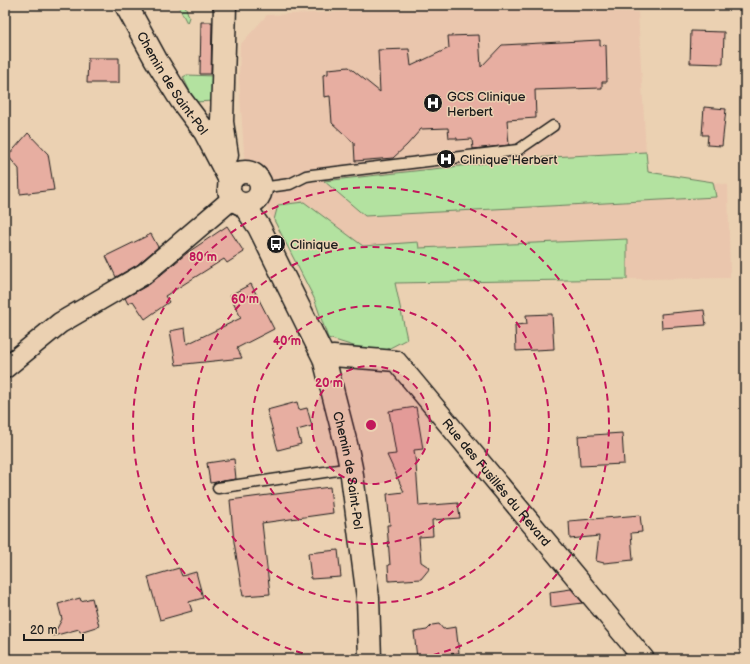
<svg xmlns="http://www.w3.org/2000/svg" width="750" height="664" font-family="'Balsamiq Sans',sans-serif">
	<rect width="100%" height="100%" fill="#ebd1b2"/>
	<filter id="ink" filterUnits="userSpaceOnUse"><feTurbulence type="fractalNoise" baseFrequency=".025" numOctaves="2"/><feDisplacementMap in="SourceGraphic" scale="8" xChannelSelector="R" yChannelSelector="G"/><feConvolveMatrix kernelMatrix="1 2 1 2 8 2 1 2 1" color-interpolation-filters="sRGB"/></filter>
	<g filter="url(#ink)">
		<path fill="#eac6ad" d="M529,8L638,12L647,172L728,185L730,278L382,282L314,298L245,166L239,80L240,45L267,15L381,10Z"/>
		<g fill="#b3e2a0" stroke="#687f5e">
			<path d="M178,5H185L189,17L187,23Z"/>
			<path d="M187,75L215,76L214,101L195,102L183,77Z"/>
			<path d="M646,152L648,172L713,182L716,197L365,216L324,181L532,158Z"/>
			<path d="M304,202L363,246L418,242L419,248L627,239V279L395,283L407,339L386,350L357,347L328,338L314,298L274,220L278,205Z"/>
		</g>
		<g fill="#e7aea1" stroke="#1c1c1c">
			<path d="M201,22H212L211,74H200Z"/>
			<path d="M691,31L724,32L723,64L690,63Z"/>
			<path d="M479,35L481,67L502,45L600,40V46L606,45L607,82H602V88L535,90L536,118L507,120L509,145L473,149L472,139L457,140V138H449L448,128L421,129L407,145L393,158L355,161L354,143L332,123L330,96L324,97L323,75L328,74V69L349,67L380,92L378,50L409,49L411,66L449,48L448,36Z"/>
			<path d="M88,58H119V83H87Z"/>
			<path d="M704,107L726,109L722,146L707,145L708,135H702Z"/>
			<path d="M28,133L48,154L54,190L20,194L19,169L8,156Z"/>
			<path d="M227,226L244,252L227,263L224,259L165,296L169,302L145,319L133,301L128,304L125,298L150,284L187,253Z"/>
			<path d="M151,234L158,247L137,265L116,277L106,256Z"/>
			<path d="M251,284L274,329L237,348L242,358L176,365L170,331L185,328L187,344L241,318L230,295Z"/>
			<path d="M704,310L706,325L662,328L661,314Z"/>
			<path d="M552,314L554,349L516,351L515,325L527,324L526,315Z"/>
			<path d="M297,402L299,410L307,408L312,426L297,430L301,444L278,450L267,410Z"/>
			<path d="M416,407L423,449L414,450L416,465L419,506L458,503L460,518L432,520L433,536L419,537L421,562L430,568L421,579L389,581L388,565H390L387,525H390L387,494L404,492L387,455L396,454L389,411Z"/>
			<path d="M622,433L624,464L580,466L578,436Z"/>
			<path d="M234,459L236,479L210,483L207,463Z"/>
			<path d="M330,487L333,513L262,523L270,594L243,596L234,542L230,500Z"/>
			<path d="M640,515L642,532L631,533L633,560L604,563L596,561L599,536L570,539L569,521Z"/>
			<path d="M338,550L341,577L311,579L308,553Z"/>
			<path d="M179,568L182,576L196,572L203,598L189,602L192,611L160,620L148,577Z"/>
			<path d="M571,589L583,603L551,607L550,592Z"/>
			<path d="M80,598L81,601L92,598L99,626L80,632L79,629L53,636L62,619L58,604Z"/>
			<path d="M439,624L443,629L456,627L459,653L417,658L414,632L427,630L432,625Z"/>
		</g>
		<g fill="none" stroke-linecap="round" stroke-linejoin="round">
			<g stroke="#1c1c1c" stroke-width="13">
				<g id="lane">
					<path d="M261,188L290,184L306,176L312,175L518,150L553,126"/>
					<path d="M218,488L351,468"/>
				</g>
			</g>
			<g stroke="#1c1c1c" stroke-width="23">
				<g id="street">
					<path id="s1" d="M324,358L333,356L396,361L644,659"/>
					<path d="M5,368L60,323L144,274L232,199"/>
				</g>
			</g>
			<g stroke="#1c1c1c" stroke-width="25">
				<g id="secondary">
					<path id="s2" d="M126,5L156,60L181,100L205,132L230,180"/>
					<path d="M225,5L222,122L227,155"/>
					<circle cx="245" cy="188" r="16"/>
					<path id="s3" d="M244,205L259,227L324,358L346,444L351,468L368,598L370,659"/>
				</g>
			</g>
			<use href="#lane" stroke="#ebd1b2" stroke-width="10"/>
			<use href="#street" stroke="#ebd1b2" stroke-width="20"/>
			<use href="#secondary" stroke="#ebd1b2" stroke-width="22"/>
		</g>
	</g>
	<circle cx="371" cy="425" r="59" fill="#c2185b" fill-opacity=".12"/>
	<g fill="none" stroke="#c2185b" stroke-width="2" stroke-dasharray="7 5">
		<circle cx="371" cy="425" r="59"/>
		<circle cx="371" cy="425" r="119"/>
		<circle cx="371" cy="425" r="178"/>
		<path d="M326 659A238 238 0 1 1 416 659"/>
	</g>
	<defs>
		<g id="hospital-disc" transform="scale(1)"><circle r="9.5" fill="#1c1c1c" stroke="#ebd1b2"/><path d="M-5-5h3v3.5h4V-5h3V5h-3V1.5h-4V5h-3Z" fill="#fff"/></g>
		<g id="bus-disc" transform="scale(1)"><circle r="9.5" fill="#1c1c1c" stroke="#ebd1b2"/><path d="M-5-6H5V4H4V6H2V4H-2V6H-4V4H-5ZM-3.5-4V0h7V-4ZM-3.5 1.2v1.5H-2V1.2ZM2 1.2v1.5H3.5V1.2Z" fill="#fff"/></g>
	</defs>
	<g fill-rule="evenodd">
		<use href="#hospital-disc" x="433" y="103"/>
		<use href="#hospital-disc" x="446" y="159"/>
		<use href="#bus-disc" x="276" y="244"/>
	</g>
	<g text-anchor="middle" stroke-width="3" stroke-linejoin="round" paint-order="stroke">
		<g font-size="13" fill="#1c1c1c" stroke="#ebd1b2">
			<text dy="5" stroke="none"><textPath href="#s2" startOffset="91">Chemin de Saint-Pol</textPath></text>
			<text dy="5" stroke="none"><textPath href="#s3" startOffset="288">Chemin de Saint-Pol</textPath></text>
			<text dy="5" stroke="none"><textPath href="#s1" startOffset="230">Rue des Fusillés du Revard</textPath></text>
		</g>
		<g font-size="13" fill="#1c1c1c" stroke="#ebd1b2" text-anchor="start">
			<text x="447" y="101">GCS Clinique<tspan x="447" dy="15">Herbert</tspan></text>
			<text x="460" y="164">Clinique Herbert</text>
			<text x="290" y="249">Clinique</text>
		</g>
	</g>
	<circle cx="371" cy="425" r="6" fill="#c2185b" stroke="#ebd1b2" stroke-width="2"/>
	<g font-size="12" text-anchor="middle" font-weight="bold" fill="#c2185b" stroke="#ebd1b2" stroke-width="3" stroke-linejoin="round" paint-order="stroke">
		<text x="203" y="261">80 m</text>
		<text x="245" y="303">60 m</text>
		<text x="287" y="345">40 m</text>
		<text x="329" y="387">20 m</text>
	</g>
	<rect width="750" height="664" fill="none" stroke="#ebd1b2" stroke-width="20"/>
	<rect x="10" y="10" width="730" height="644" fill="none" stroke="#1c1c1c" stroke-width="1.5" filter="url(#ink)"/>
	<path d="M24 634v6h59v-6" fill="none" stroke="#1c1c1c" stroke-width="2"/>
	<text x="30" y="634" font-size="12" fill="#1c1c1c" stroke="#ebd1b2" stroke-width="3" paint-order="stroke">20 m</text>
</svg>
